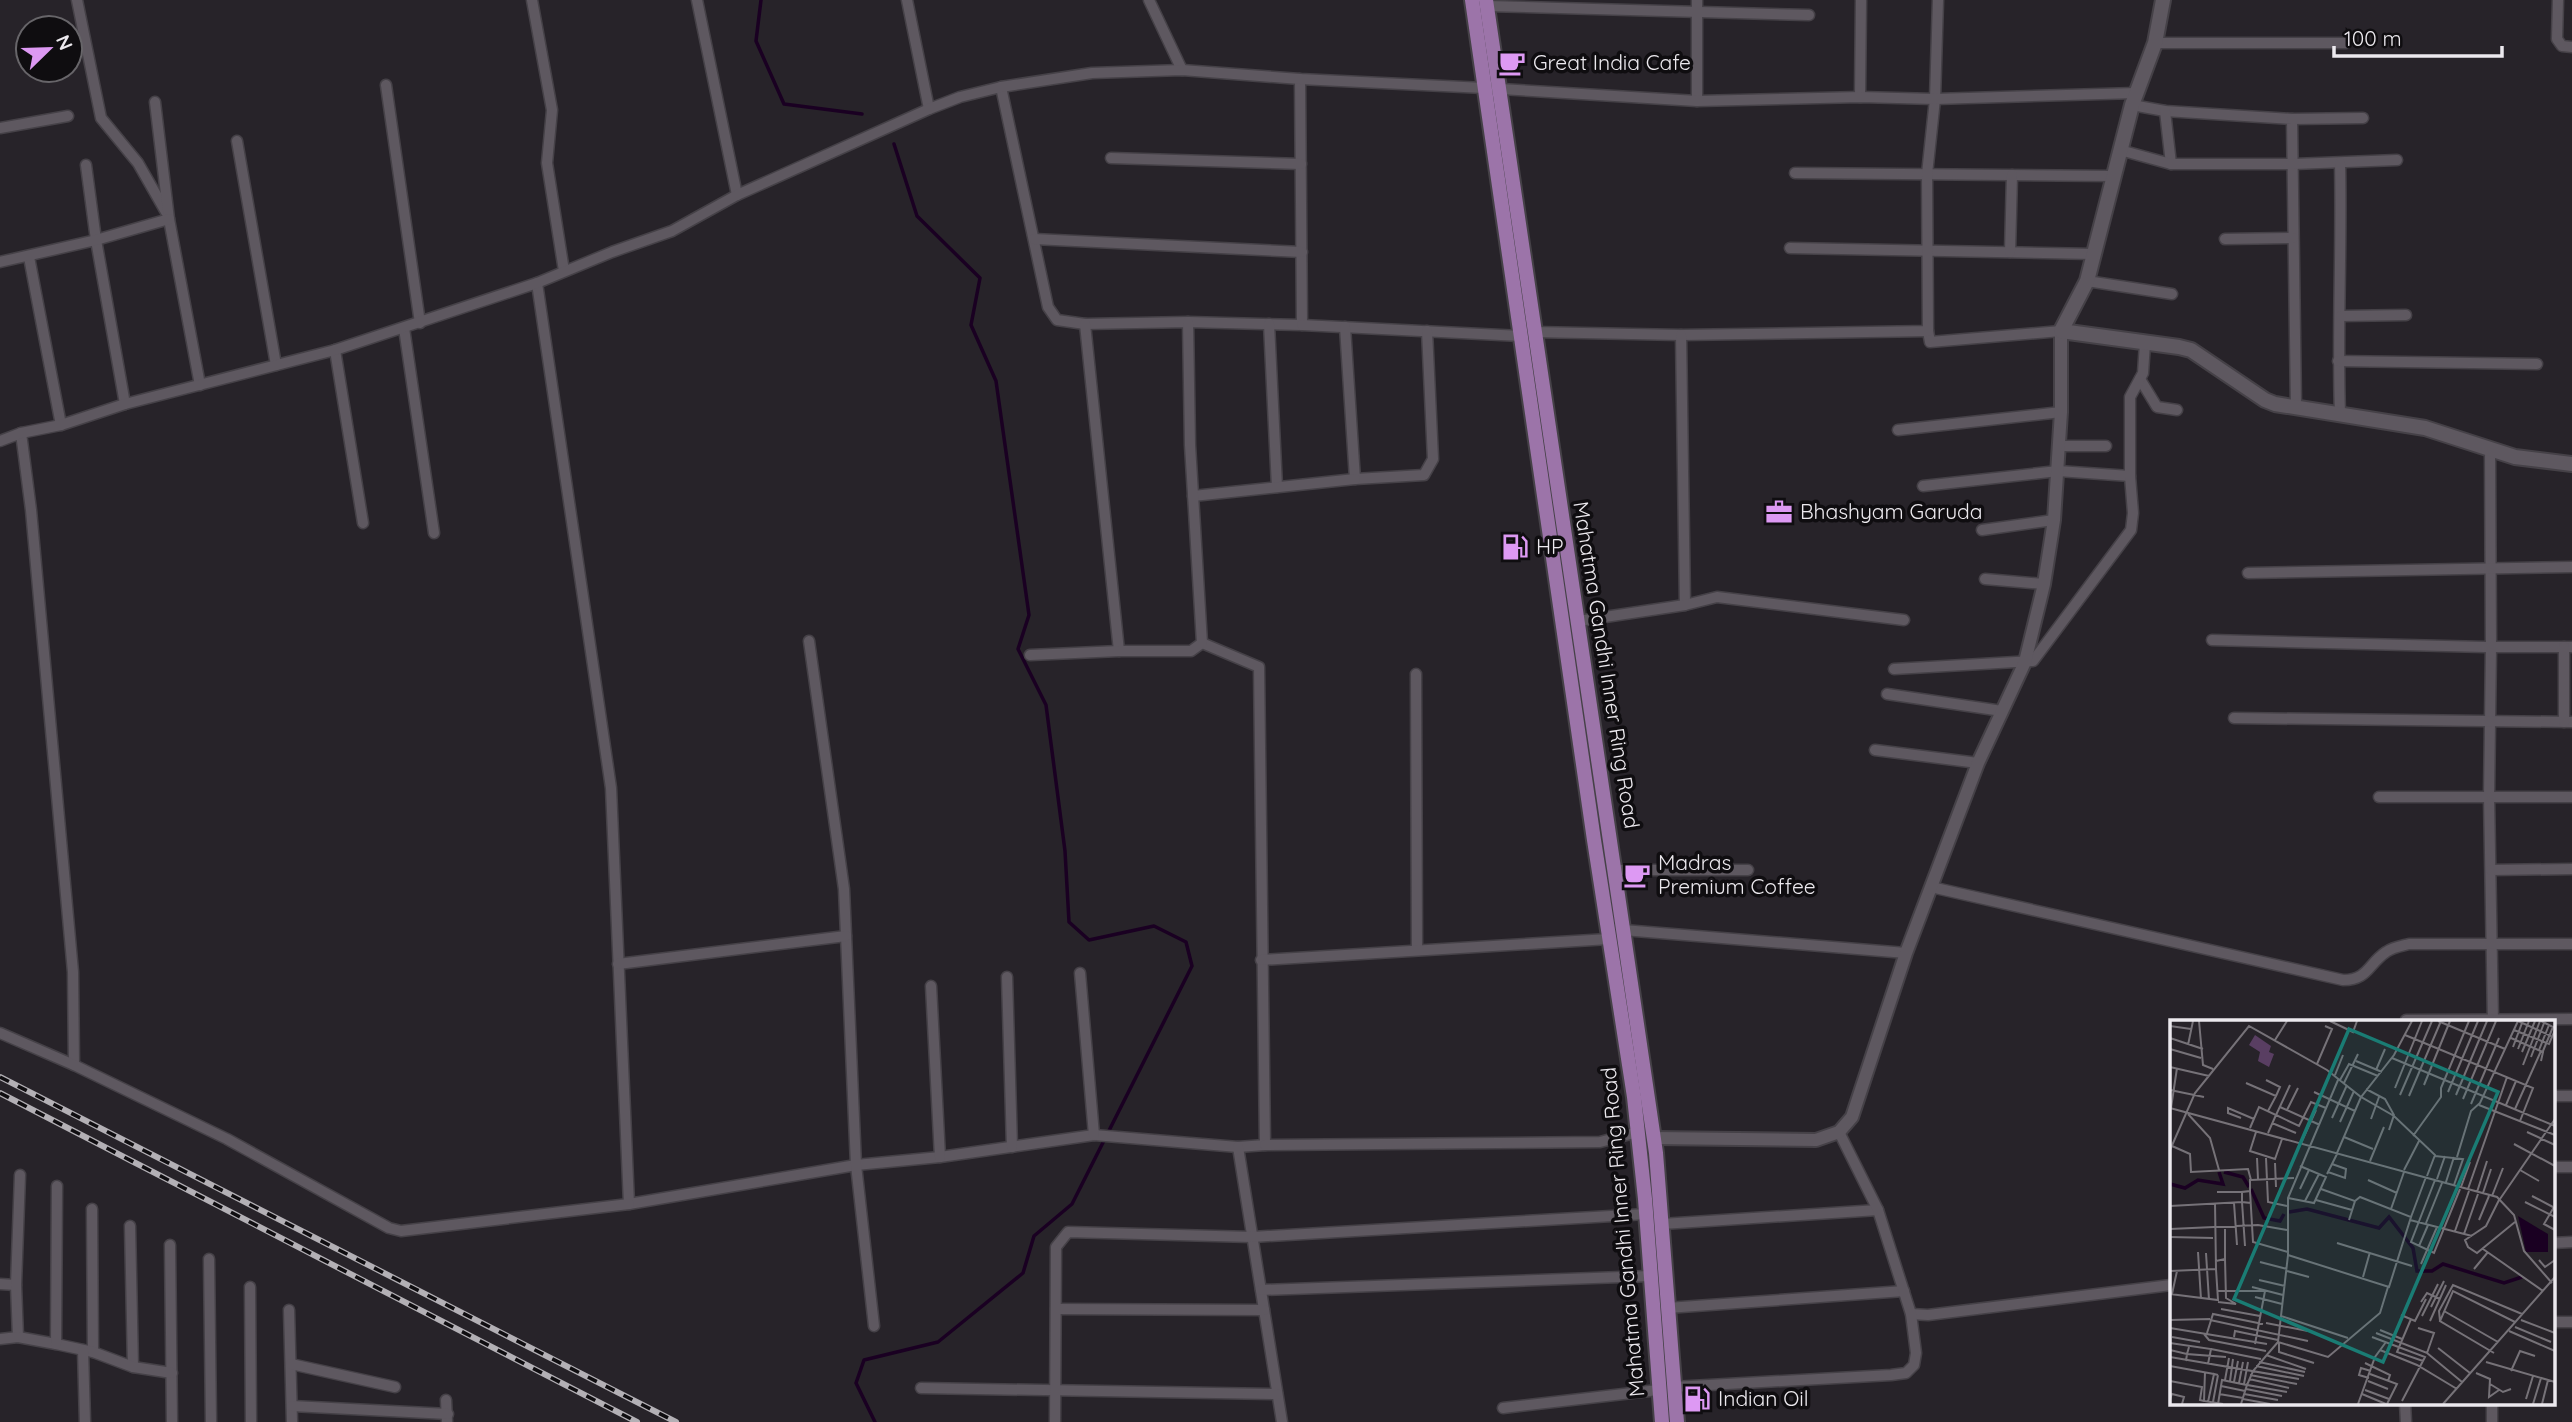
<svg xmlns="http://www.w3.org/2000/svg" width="2572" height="1422" font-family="Quicksand,sans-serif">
	<rect width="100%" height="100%" fill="#272329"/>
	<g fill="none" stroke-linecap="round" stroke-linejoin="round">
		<g stroke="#1a0022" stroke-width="3.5">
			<path d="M761,0L756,41L784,104L862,114"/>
			<path d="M875,1422L856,1383L864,1360L938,1342L1023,1273L1034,1236L1072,1204L1192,966L1186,942L1154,926L1089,940L1069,922L1065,851L1046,705L1018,649L1029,615L996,381L971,325L980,278L917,216L894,144"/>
		</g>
		<g stroke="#454147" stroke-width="13">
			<g id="minor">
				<path d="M77,0L101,118L138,163L166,212"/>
				<path d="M532,0L552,110L547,163L564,271"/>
				<path d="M697,0L737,195"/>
				<path d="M907,0L929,109"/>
				<path d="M1149,0L1182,70"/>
				<path d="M2558,0L2557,39L2562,46L2572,47"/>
				<path d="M1487,6L1809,15"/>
				<path d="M2155,43H2346"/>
				<path d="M386,85L420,323"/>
				<path d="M1001,87L1048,307L1057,320L1085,324L1188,322L1302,325L1300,79"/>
				<path d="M1860,97L1861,0"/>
				<path d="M1697,101V0"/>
				<path d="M155,102L169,219L200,385"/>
				<path d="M2132,105L2165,111L2292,119L2296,408"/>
				<path d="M2165,111L2171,164"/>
				<path d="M2292,119L2363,118"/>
				<path d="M0,128L68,116"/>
				<path d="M237,141L276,365"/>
				<path d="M2120,150L2171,164H2294L2397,160"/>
				<path d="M1111,158L1301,164"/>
				<path d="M2340,163C2342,247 2337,331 2340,414"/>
				<path d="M86,165L96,240L125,404"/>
				<path d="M1795,173L2113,176"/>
				<path d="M1034,239L1302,252"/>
				<path d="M2225,239L2293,238"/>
				<path d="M1790,248L2093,254"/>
				<path d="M2010,252L2012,175"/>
				<path d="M29,257L61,425"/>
				<path d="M0,262L96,240L169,219"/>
				<path d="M2087,281L2172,294"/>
				<path d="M537,283L611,788L629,1204L856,1165L940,1157L1094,1135L1238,1147L1265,1145L1259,667L1202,643"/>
				<path d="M2341,316L2406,315"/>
				<path d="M1085,324L1119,651"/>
				<path d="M1269,324L1277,487"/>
				<path d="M1302,325L1521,336"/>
				<path d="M1345,327L1355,479L1424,475L1433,459L1427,331"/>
				<path d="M404,328L434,533"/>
				<path d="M1928,331L1930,342L2061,331"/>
				<path d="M1534,332L1681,335L1928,331L1927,174L1935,99L1938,0"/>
				<path d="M1681,335L1685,605"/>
				<path d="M335,350L363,523"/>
				<path d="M2338,361L2537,364"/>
				<path d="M2140,379L2157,407L2177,410"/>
				<path d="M1898,430L2061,412"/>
				<path d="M21,433L31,510L73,972L74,1065"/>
				<path d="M0,441L21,433L61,425L125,404L335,350L537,283L612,252L672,231L737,195L929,109L960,97L1001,87L1092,73L1182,70L1300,79L1484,88L1697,101L1860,97L1935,99L2136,93"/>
				<path d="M2059,446H2106"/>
				<path d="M2490,450L2491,647L2489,797L2493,1021"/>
				<path d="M1923,486L2058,471L2130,476"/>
				<path d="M1193,496L1355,479"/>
				<path d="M1982,530L2054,520"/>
				<path d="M2248,573L2572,567"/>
				<path d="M1985,579L2044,584"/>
				<path d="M1578,621L1685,605L1717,597L1904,620"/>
				<path d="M2212,640L2485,647H2572"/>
				<path d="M809,641L844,889L856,1165L874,1326"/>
				<path d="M1030,655L1119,651H1191L1202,643L1190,445L1188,322"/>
				<path d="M1894,669L2033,661L2131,530L2133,513L2130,476V397L2143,373L2145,343"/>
				<path d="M1416,674L1417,950"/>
				<path d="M1887,694L2002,711"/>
				<path d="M2234,718L2572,722"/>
				<path d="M2564,722V647"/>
				<path d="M1875,750L1978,763"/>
				<path d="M2379,797H2572"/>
				<path d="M1615,870H1748"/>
				<path d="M2491,870L2572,869"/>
				<path d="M1931,887L2343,980C2368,980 2368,964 2386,952C2393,947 2401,946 2409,944H2572"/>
				<path d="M1623,930L1906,953"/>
				<path d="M1261,960L1609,939"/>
				<path d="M618,964L846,936"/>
				<path d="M1080,973L1094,1135"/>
				<path d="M1007,977L1012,1147"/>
				<path d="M931,986L940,1157"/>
				<path d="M2406,1020L2572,1019"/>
				<path d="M0,1033L74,1065L227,1139L389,1228L401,1231L629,1204"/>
				<path d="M2553,1096H2572"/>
				<path d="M1265,1145L1600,1142L1638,1132"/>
				<path d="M1238,1147L1282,1422"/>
				<path d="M2553,1167H2572"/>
				<path d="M92,1209L93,1352"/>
				<path d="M1662,1224L1878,1210"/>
				<path d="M130,1226L133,1367"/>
				<path d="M2553,1243L2572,1242"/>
				<path d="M170,1245L172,1422"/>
				<path d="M209,1259L211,1422"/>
				<path d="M0,1284L16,1285"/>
				<path d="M250,1287L251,1422"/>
				<path d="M1261,1290L1650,1276"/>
				<path d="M1667,1308L1904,1291"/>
				<path d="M1056,1309L1264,1310"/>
				<path d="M289,1310L292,1422"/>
				<path d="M1911,1314L1928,1315L2171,1285"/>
				<path d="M2553,1322H2572"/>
				<path d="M18,1337L16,1285L20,1175"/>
				<path d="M0,1339L18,1337L56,1344L93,1352L133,1367L172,1373"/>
				<path d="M56,1344L57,1186"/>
				<path d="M83,1350L85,1422"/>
				<path d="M291,1364L395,1387"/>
				<path d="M1673,1387L1891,1375L1906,1373L1914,1365L1916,1353L1911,1314L1878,1210L1839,1132"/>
				<path d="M921,1388L1277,1394"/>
				<path d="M446,1400L447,1422"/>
				<path d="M2405,1403L2406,1422"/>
				<path d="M2492,1403V1422"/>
				<path d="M292,1406L448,1414"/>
				<path d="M1503,1408L1658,1390"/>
				<path d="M1055,1422L1056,1247L1068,1232L1252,1237L1646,1214"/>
			</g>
		</g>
		<g stroke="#454147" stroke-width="16">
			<path id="tertiary" d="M1654,1138L1816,1140L1839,1132L1852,1117L1906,953L1978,763L2025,662L2044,584L2054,520L2061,412V331"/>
		</g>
		<g stroke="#454147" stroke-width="18">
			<path id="secondary" d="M2163,0L2155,43L2132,105L2087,281L2061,331L2179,347L2191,350L2265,400L2275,404L2425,428L2515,457L2572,464"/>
		</g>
		<g stroke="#454147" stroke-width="18">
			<g id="primary">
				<path d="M1472,0L1594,840L1634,1097L1645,1199L1662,1422"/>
				<path d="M1486,0L1656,1153L1677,1422"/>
			</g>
		</g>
		<use href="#minor" stroke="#5e5860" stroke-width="10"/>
		<use href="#tertiary" stroke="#5e5860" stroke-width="12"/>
		<use href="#secondary" stroke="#5e5860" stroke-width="14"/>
		<use href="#primary" stroke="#9c74a9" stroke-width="14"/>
		<g stroke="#b3b0b5" stroke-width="6">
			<g id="rail">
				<path d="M0,1077L676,1422"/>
				<path d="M0,1093L637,1422"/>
			</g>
		</g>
		<use href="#rail" stroke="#0f0d10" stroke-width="3.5" stroke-dasharray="10" stroke-linecap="butt"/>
	</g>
	<defs>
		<g id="cafe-bare" transform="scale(2.1)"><path d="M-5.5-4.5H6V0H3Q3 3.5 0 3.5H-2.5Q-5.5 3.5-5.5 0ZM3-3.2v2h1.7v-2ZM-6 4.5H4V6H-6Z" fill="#dd99f3" stroke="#0f0d10" stroke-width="2.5" paint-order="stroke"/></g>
		<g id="office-bare" transform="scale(2.1)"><path d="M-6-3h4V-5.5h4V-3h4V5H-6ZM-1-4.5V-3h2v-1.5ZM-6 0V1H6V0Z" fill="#dd99f3" stroke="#0f0d10" stroke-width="2.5" paint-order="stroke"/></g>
		<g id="fuel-bare" transform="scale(2.1)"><path d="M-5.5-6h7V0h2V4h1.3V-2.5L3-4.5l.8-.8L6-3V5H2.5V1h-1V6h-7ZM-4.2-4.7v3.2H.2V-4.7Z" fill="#dd99f3" stroke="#0f0d10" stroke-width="2.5" paint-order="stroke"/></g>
	</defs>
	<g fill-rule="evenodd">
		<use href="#cafe-bare" x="1512" y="63"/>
		<use href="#office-bare" x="1779" y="512"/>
		<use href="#fuel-bare" x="1515" y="547"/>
		<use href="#cafe-bare" x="1637" y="875"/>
		<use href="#fuel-bare" x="1697" y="1399"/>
	</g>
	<g text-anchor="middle" stroke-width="7" stroke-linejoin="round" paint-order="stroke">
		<g font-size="21" fill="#ece9ee" stroke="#0f0d10" text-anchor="start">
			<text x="1533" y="70">Great India Cafe</text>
			<text x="1800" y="519">Bhashyam Garuda</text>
			<text x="1536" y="554">HP</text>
			<text x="1658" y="870">Madras<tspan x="1658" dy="24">Premium Coffee</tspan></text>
			<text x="1718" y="1406">Indian Oil</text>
		</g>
		<g font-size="21" fill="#ece9ee" stroke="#0f0d10">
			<text transform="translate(1606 665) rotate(81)" y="7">Mahatma Gandhi Inner Ring Road</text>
			<text transform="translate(1623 1232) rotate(-95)" y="7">Mahatma Gandhi Inner Ring Road</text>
		</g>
	</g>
	<g transform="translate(2170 1020)">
		<rect width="385" height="385" fill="#272329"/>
		<path d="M85,15L101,26L99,32L104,34L99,47L88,41L90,32L79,25Z" fill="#593e62"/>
		<path d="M348,196L378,214V232H356Z" fill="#1a0022"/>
		<path fill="none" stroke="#1a0022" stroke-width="3.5" d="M54,152L73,157L79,167M0,164L15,168L28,160L53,164L49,152M81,169L94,198L110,201L114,194M119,192L137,189L209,208L219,197L243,228L247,251H262L273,244L334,263L352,257"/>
		<path fill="none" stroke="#767278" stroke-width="2" d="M29,1L33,45L43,49M160,1L183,12L187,1M268,1L335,29M348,1L381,16M371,1L383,7L373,31M0,6L21,9M344,10L379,24L385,10M235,15L363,68L350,101M0,18L33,29M341,18L373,32L371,41M105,20L117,1M18,25L23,1M343,27L352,3M0,29L31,38M348,29L359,1M369,30L379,5M352,32L365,1M361,37L374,3M222,38L385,106M186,41L212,52M147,44L162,9L155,6M353,45L370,1M0,47L39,56M206,50L215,29M165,55L173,35M96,60L110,67L106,76M170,60L179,44L208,56M76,63L106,76L98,91M174,63L188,34M120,65L106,95L129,106L141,82L156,88M254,65L280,1M225,68L252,1M196,69L215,79L224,95L219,110M0,70L34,77M144,72L185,91L167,133M278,72L308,1M230,75L262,1M286,75L317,1M239,76L271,1M293,79L326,1M301,84L329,18M309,85L385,115M336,85L346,61M110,87L150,105M0,88L327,177L344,195L354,231L382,263M1,88L7,48M345,89L371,31M117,90L128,68M185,91L191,77L224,96L265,135L257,156M18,94L40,118L49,150M71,98L58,93V88L84,99M162,98L177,65M201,99L209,77M170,102L184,71M102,103L126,113M80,108L89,87L106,95L98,113M86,112L80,131L105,139L112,119M357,112L385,125M243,116L271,77V68L299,1M174,117L203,129M131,123L146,90M344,124L385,146M2,126L20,134L21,152L78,149L81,160L124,158M0,130L25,73L79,6L157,50L191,77L224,35L242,1M265,136L293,139L284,165M287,137L301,91L310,83L348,1M87,138L88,159M96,138L98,182L117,186M200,141L214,107M105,143L106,167M234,150L249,121M350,150L369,161M158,152L175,158L176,149L162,144M157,154L167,134M80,159V171L72,172V182L81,183M267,159L275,136M198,160L227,173M265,160L241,222L264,233L290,169M276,162L284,137M291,167L300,142M130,169L139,150M151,169L185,181L179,200M298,169L337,57M80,171L83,222L118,232M47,172H72M307,172L317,141M313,173L321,149M322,176L333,148M362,176L383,187M118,178L144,183L156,157L130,146M330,179L385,99M146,180L182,190M329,180L316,206L295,220L298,227L307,233L345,202M135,181L149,154M355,182L385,197M45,183L46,249M64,183L67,225M0,186L72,182L75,226M384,187L374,204L385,210M221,189L234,152M241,197L256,157M240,200L302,216M309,200L319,176M256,203L272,163M0,209L88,205L117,210M285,211L299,171M294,214L308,174M0,217L43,218M167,223L242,246M249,226L258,205M313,229L373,271M28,232L31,279M36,233L39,280M118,235L219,267L241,197L190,177L185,181M369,240L375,247L385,240M46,241L55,239V209M90,242L117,249M251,244L267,207M304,249L318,232M0,251L46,249L48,280L0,274M117,251L139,257M193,257L200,232M89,260L115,266M82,267L113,275M48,271H95M2,274L7,251M85,277L112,284M48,282L66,284L56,278L55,239M251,282L257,273L270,279M261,287L274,261M51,289L90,296M274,291L328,322M231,295L245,301L256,279M111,296L178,318M252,296L268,264M241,299L227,332L253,341M0,300L40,299M40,300L138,321M351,300L385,313M260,301L276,265M270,301L269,291L283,265L352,294M96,303L138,311M345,307L381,322M0,308L97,324M210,310L232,319M339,311L385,331M37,313L43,294L93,304M206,313L257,333L264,313L248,308M34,314L39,320L96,331M2,317L30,322M64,317L65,311L108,320M202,317L255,337L232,381M108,322L158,337L210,293L218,267M109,322V332L144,343M0,323L41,329L38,344M85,324L95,271M19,327L17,334L56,337M268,328L300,353M41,329L91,339M0,330L17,334L16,341M210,330L247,345L287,369M257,333L292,362M324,333L270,301L283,271L345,302M96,335L136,349M0,337L129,359M89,342L135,352M316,342L385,362M195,343L220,355L218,361M0,346L44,354M86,346L134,356M341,351L350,331L365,336M35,352L34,381L53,384M306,353L320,359L319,377L329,370M200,354L227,364L217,384M80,355L127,364M199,358L189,355L191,348L201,351M79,359L119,368M55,360L59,338M0,361L32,367L30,380L34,381M60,361L63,339M198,361L218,369M64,362L68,341M69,363L73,342M74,364L78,342M320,364L333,372L341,369M51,366L75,371M76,369L112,376M195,370L219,379M49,374L73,378M74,374L108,380M192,374L216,384M0,379L2,374L14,377L12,384M73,379L100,384M356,379L363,356M38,382L44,354L48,355M43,382L48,355M48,384L52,360L77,365L83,351L108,322L118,235V178L168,60M71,384L77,365L117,372M188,384L205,337L216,322M273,384L385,257M363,384L371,358M372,384L378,360"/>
		<path fill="#1a7c74" fill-opacity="0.15" stroke="#1a7c74" stroke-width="3.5" d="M179,9L328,72L213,342L64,279Z"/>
		<rect width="385" height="385" fill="none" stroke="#ece9ee" stroke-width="3.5"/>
	</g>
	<g transform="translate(49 49) rotate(67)"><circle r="33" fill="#0f0d10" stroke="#676569" stroke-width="2"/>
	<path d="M0-5L12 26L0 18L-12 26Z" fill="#dd99f3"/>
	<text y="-10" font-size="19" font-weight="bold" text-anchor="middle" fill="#ece9ee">N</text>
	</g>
	<path d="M2334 46v10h168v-10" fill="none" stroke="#ece9ee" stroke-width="3.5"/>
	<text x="2344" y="46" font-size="21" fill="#ece9ee" stroke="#0f0d10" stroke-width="5" paint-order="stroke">100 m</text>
</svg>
